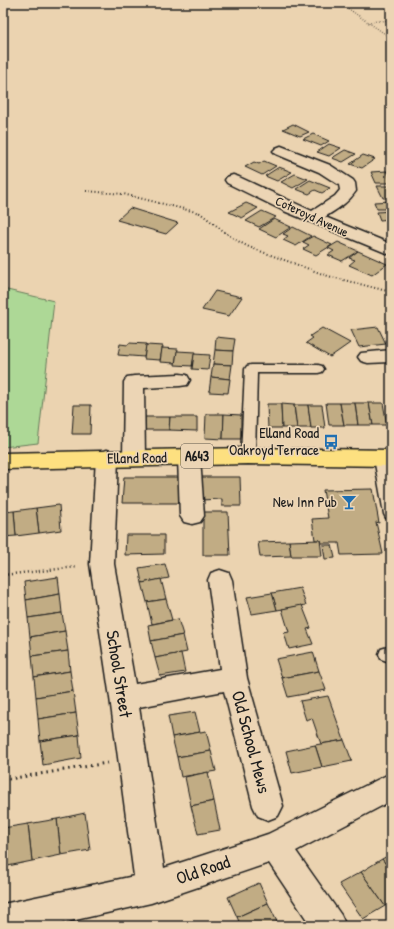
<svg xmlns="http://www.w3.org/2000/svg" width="394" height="929" font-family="'Patrick Hand',sans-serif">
	<rect width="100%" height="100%" fill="#ebd3b0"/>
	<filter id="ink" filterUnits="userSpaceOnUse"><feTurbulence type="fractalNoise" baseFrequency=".025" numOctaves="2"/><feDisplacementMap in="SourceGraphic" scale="8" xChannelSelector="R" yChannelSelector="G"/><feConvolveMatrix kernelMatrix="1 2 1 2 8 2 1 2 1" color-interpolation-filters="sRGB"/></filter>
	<g filter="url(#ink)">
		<path fill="#add896" stroke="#647a59" d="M3,289L54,301L38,443L3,447Z"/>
		<g fill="#c1ac84" stroke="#1c1c1c">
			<path d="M293,124L309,132L300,136L283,129Z"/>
			<path d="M313,134L329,141L321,146L303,139Z"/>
			<path d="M329,144L341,148L329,156L317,152Z"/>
			<path d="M345,150L356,154L343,162L332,158Z"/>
			<path d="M363,155L375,159L362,168L350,164Z"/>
			<path d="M264,161L276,166L262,175L245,167L254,162L259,164Z"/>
			<path d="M279,167L292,172L277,181L265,176Z"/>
			<path d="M387,171L391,183H376L371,172Z"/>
			<path d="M295,174L308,179L293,188L281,182Z"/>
			<path d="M310,180L330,188L322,193L315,190L309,194L296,189Z"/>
			<path d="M377,186H391V198H383Z"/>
			<path d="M391,201V209H377L374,202Z"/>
			<path d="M246,203L258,208L242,218L229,212Z"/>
			<path d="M130,208L178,223L166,234L117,220Z"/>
			<path d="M262,211L276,217L259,227L246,221Z"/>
			<path d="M391,211V219L380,220L377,212Z"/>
			<path d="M274,219L291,227L276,237L259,229Z"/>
			<path d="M293,227L311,236L296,246L283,240L288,236L283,234Z"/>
			<path d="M313,236L332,245L316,255L303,249L309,245L303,242Z"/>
			<path d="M338,242L358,251L342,261L328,255L334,251L328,248Z"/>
			<path d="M358,251L387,264L372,275L349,265L355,260L349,258Z"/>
			<path d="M215,291L242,297L229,316L202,310Z"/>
			<path d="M378,327L386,344L359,347L351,330Z"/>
			<path d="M322,328L350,343L330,357L306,343L313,338L310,336Z"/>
			<path d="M216,337L235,339L233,351L215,350Z"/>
			<path d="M129,343L147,344L144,357L118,355L120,344L128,345Z"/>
			<path d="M146,345L163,346L160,360L144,359Z"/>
			<path d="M162,348L178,349L175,363L160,362Z"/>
			<path d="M215,350L233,351L232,365L213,364Z"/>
			<path d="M177,351L195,352L192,366L175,365Z"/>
			<path d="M194,354L210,355L208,370L192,369Z"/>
			<path d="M213,364L232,365L230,379L211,377Z"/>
			<path d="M211,377L230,379L228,393L209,392Z"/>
			<path d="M326,403H340L344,425H329Z"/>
			<path d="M340,403H355L358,425H344Z"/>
			<path d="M355,403H369L373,425H358Z"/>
			<path d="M369,403H383L387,425H373Z"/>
			<path d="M267,404H281L282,428H268Z"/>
			<path d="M281,404L294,405L297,428H282Z"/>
			<path d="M74,405H91L90,434H72Z"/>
			<path d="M294,405H308L311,428H297Z"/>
			<path d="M308,405H322L325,428H311Z"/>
			<path d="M206,414H224L223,439L205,438Z"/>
			<path d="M224,414L241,415V439H223Z"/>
			<path d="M145,417H170L169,430H144Z"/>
			<path d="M170,417H197V431L169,430Z"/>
			<path d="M124,477H185V503H122Z"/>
			<path d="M200,477H240L241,506H222V499L200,500Z"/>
			<path d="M373,489L379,523L376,522L383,554L341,555L339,543H321L320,540H315L312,519L328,518L323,490Z"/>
			<path d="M59,505L61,530L39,533L36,508Z"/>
			<path d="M36,508L39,533L16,536L14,511Z"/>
			<path d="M14,511L16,536L3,537V512Z"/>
			<path d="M203,512H228L230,555H203Z"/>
			<path d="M126,535H164V554L125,555Z"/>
			<path d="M320,540L322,556H291L289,541Z"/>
			<path d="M289,541L291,556L260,557L258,542Z"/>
			<path d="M323,545H332L335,558L325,559Z"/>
			<path d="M165,564L169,578L142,583L139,568Z"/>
			<path d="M58,577L60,594L26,600L24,582Z"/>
			<path d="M161,579L166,599L147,602L142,583Z"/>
			<path d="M300,588L306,605L277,610L272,593Z"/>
			<path d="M272,593L277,610L252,614L247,597Z"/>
			<path d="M60,594L62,613L28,618L26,600Z"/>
			<path d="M166,599L172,620L152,624L147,602Z"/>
			<path d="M302,605L311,628L307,629L313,644L289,649L284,633L289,632L282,609Z"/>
			<path d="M62,613L65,631L30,637L28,618Z"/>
			<path d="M178,619L183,635L151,641L148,625Z"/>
			<path d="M65,631L68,651L32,656L30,637Z"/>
			<path d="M183,635L187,652L155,658L151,641Z"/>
			<path d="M68,651L70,671L34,677L32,656Z"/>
			<path d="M313,652L319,671L282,678L276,659Z"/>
			<path d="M181,653L185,672L160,676L155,658Z"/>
			<path d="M70,671L73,691L36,697L34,677Z"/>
			<path d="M319,671L326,690L288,697L282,678Z"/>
			<path d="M73,691L76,713L38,719L36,697Z"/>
			<path d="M328,696L344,740L321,744L312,718L306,720L300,701Z"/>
			<path d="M195,712L200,732L172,737L168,716Z"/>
			<path d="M76,713L79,735L40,741L38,719Z"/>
			<path d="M206,731L211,751L177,757L172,737Z"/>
			<path d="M79,735L81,758L43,765L40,741Z"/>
			<path d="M344,740L352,761L322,767L315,745Z"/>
			<path d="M315,745L322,767L292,773L286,751Z"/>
			<path d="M211,751L216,771L181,777L177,757Z"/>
			<path d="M208,772L214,801L191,806L185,777Z"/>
			<path d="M214,801L220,830L198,834L191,806Z"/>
			<path d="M85,813L90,850L61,855L57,819Z"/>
			<path d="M57,819L61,855L32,861L28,824Z"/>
			<path d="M28,824L32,861L3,867V828Z"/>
			<path d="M391,854V871L382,859Z"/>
			<path d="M382,859L391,871V902L385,906L361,872Z"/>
			<path d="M361,872L385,906L363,919L339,884Z"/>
			<path d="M259,883L268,903L237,917L228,897Z"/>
			<path d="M268,903L279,926H241L237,917Z"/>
		</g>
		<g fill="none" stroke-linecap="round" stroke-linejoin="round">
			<g stroke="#1c1c1c" stroke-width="3">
				<g id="service">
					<path d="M251,365H318L322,366L324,369L322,372L318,373H257L255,456L253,459L248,461L243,459L241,456L245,369L247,366Z"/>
					<path d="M381,453L386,455C394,470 391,502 391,519L386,518L384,514L374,458L376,455Z"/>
					<path d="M391,646V660L387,661L381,659L379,654L381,649Z"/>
				</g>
			</g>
			<g stroke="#1c1c1c" stroke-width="3">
				<g id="minor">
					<path d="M281,146L330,165L353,180L355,183L356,191C348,203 337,209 325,217L391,244V255L284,211L227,183L225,180L227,177L233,175L239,177L312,211L335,196L340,190L339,185L319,172L276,154L273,151L276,148Z"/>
					<path d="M391,350V362L368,363L361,361L358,357L361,353Z"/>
					<path d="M180,374L187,375L190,380L187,385L180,386L144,388L145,458L142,463L134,466L126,463L123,458L124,382L127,377L134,376Z"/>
					<path d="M189,449L197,452L200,457L204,516L200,522L192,524L184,522L180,516L178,457L181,452Z"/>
					<path d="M107,450L115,453L118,458L114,564L135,684L220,669L208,580L211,573L220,570L229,573L232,580L247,678L283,806L278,816L268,820L258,816L253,806L224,691L139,707L164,868L268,834L391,773V801L296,851L341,915L346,926H311L269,863L151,903L49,926H3V904L134,876L110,698L90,564L96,458L99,453Z"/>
				</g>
			</g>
			<g stroke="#1c1c1c" stroke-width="3">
				<path id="primary" d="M248,448L391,450V466L248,464L3,469V453Z"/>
			</g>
			<g stroke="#1c1c1c" stroke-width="1.5" stroke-dasharray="0.5 2" stroke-linecap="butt">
				<path d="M340,3L391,38"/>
				<path d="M368,22L391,20"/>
			</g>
			<path stroke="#1c1c1c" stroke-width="2" stroke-dasharray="1 2.5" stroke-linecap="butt" d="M86,191L123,194L200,213L234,239L249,247L328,276L391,292"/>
			<path stroke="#1c1c1c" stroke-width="2.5" stroke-dasharray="1 3" stroke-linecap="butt" d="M3,575L77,567"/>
			<path stroke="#1c1c1c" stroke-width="3" stroke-dasharray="1.5 4" stroke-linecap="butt" d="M3,780L107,763"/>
			<use href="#service" fill="#ecd5b5" fill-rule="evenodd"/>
			<use href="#minor" fill="#ecd5b5" fill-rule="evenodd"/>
			<use href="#primary" fill="#fde080" fill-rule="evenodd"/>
		</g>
	</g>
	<defs>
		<g id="bus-bare" transform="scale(1.2)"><path d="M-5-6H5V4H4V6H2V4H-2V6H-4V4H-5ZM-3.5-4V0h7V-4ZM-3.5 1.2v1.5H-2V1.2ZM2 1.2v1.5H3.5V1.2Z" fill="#1f6fb2" stroke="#ecd5b5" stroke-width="2.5" paint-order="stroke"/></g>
		<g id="bar-bare" transform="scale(1.2)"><path d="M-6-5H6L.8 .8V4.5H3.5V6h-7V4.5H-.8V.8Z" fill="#1f6fb2" stroke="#ecd5b5" stroke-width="2.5" paint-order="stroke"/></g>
	</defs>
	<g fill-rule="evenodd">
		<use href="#bus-bare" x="331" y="442"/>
		<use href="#bar-bare" x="349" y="502"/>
	</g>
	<g text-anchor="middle" stroke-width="3.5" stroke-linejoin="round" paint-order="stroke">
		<g font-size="13" fill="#1c1c1c" stroke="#ecd5b5">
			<text transform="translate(312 216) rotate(25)" y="5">Coteroyd Avenue</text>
		</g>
		<rect fill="#ecd5b5" stroke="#5a544a" stroke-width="1" x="181" y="444" width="32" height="24" rx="3"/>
		<g font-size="14" font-weight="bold" fill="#1c1c1c">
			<text x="197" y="461">A643</text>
		</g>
		<g font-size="15" fill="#1c1c1c" stroke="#ecd5b5" text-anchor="end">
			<text x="319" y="438">Elland Road<tspan x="319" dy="17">Oakroyd Terrace</tspan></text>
			<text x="337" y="507">New Inn Pub</text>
		</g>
		<g font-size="15" fill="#1c1c1c" stroke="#ecd5b5">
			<text transform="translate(137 458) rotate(-1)" y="5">Elland Road</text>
		</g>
		<g font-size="18" fill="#1c1c1c" stroke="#ecd5b5">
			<text transform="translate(119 674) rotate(81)" y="6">School Street</text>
			<text transform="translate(251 742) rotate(75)" y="6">Old School Mews</text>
			<text transform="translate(203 870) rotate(-19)" y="6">Old Road</text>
		</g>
	</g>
	<rect width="394" height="929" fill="none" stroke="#ecd5b5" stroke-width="16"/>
	<rect x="8" y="8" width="378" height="913" fill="none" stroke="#1c1c1c" stroke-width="1.5" filter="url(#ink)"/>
</svg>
